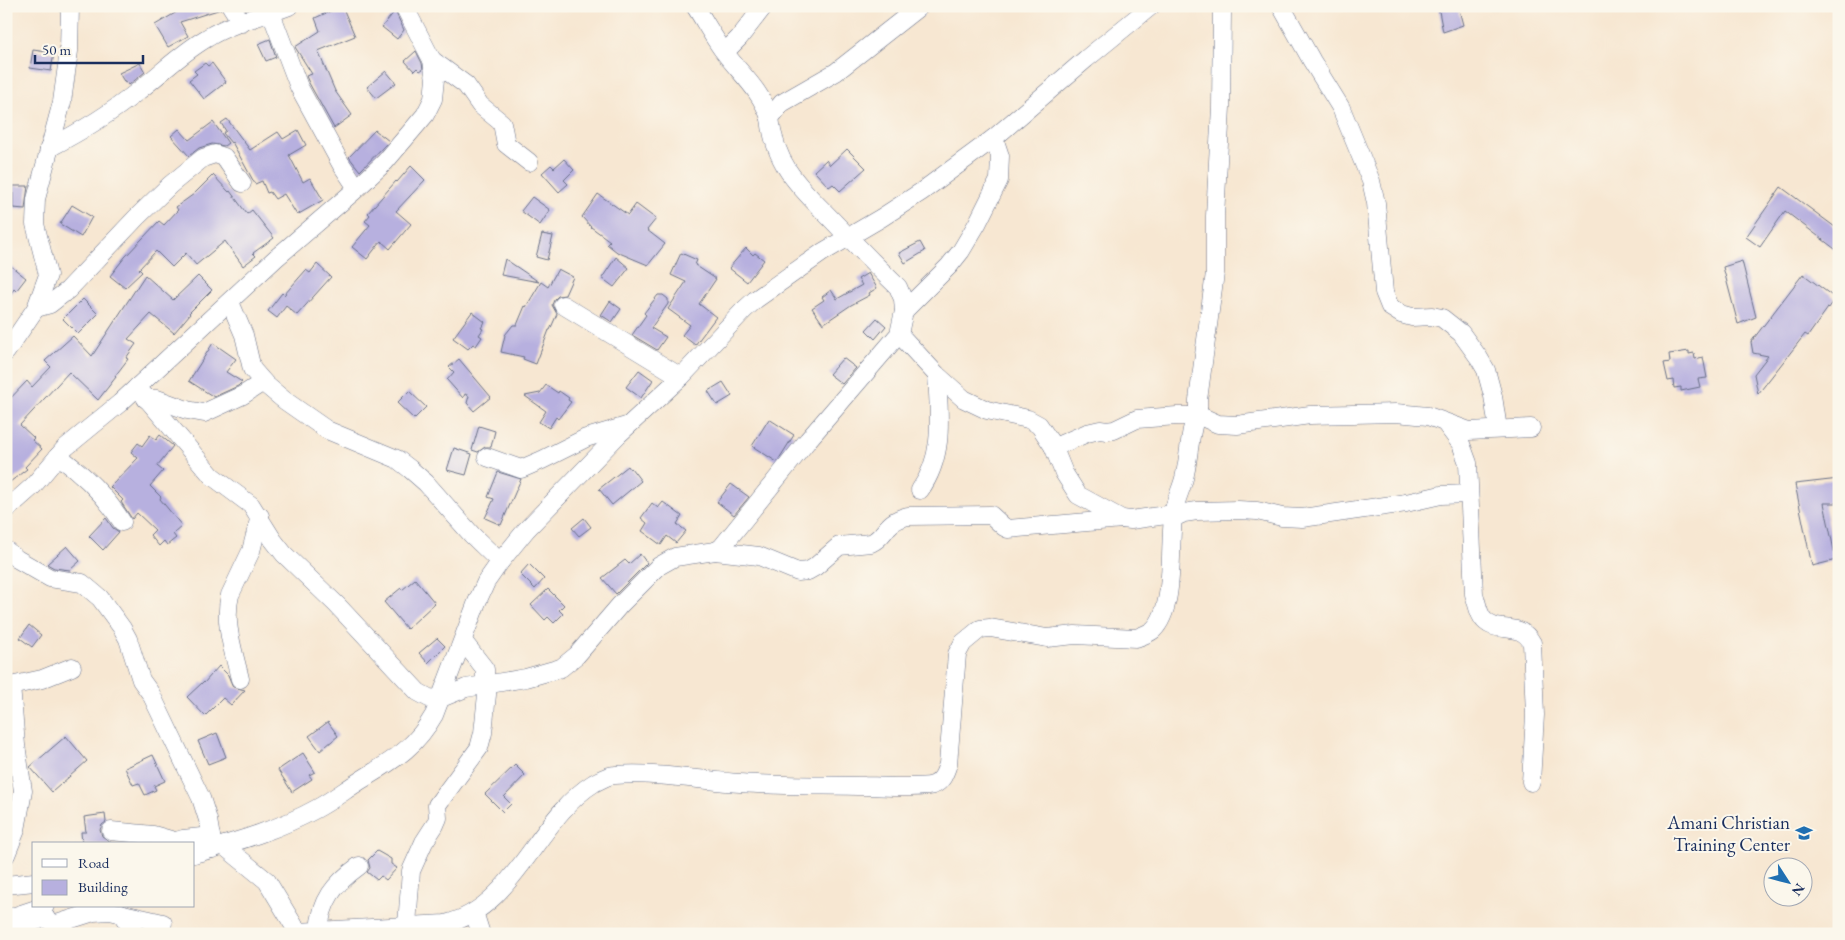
<svg xmlns="http://www.w3.org/2000/svg" width="1845" height="940" font-family="'EB Garamond',serif">
	<rect width="100%" height="100%" fill="#fbf7ec"/>
	<filter id="ink" filterUnits="userSpaceOnUse"><feTurbulence type="fractalNoise" baseFrequency=".02" numOctaves="2"/><feDisplacementMap in="SourceGraphic" scale="10" xChannelSelector="R" yChannelSelector="G"/><feConvolveMatrix kernelMatrix="1 2 1 2 8 2 1 2 1" color-interpolation-filters="sRGB"/></filter>
	<filter id="wash" filterUnits="userSpaceOnUse"><feTurbulence type="fractalNoise" baseFrequency=".0096" numOctaves="4" result="noise"/><feDisplacementMap in="SourceGraphic" scale="20" xChannelSelector="R" yChannelSelector="G"/><feGaussianBlur stdDeviation="1.12" result="paint"/><feColorMatrix in="noise" values="0 0 0 0 0 0 0 0 0 0 0 0 0 0 0 0 0 1.4 0 .05"/><feComposite in="paint" operator="in"/></filter>
	<g filter="url(#wash)">
		<rect width="100%" height="100%" fill="#f7e7d2"/>
		<g id="blocks">
			<g fill="#b7b0df">
				<path d="M187,6H220L221,9L180,22L188,36L168,47L155,25Z"/>
				<path d="M342,6L355,36L318,51L335,91L352,115L334,128L309,83L306,76L312,74L295,47L320,31L315,18Z"/>
				<path d="M1438,6H1458L1463,25L1443,32Z"/>
				<path d="M395,11L404,30L397,39L382,27Z"/>
				<path d="M270,39L276,57L266,61L258,44Z"/>
				<path d="M33,50L54,53L51,71L30,68Z"/>
				<path d="M416,51L422,63L423,69L420,71L417,68L414,71L405,61Z"/>
				<path d="M140,63L145,72L129,85L127,82L125,83L119,73Z"/>
				<path d="M205,63L208,66L212,63L226,82L204,99L189,80L197,74L194,71Z"/>
				<path d="M386,71L396,83L376,98L367,87Z"/>
				<path d="M227,119L250,150L278,132L283,139L298,130L306,145L289,155L303,182L310,178L323,200L297,215L284,194L275,199L270,192L267,193L262,181L255,184L232,142L231,143L223,133L226,131L221,123Z"/>
				<path d="M213,122L228,143L224,146L212,144L199,148L189,156L171,136L179,129L189,140Z"/>
				<path d="M375,130L389,141L360,171L349,157Z"/>
				<path d="M847,149L866,168L840,191L833,184L829,187L814,171L826,160L830,165Z"/>
				<path d="M564,159L574,170L564,180L568,184L559,192L542,173L551,165L554,168Z"/>
				<path d="M411,166L425,180L396,211L411,224L390,249L381,241L367,259L352,247L370,225L365,221L370,215L368,213L396,181L397,182Z"/>
				<path d="M213,175L229,192L230,191L247,214L252,210L274,238L253,253L256,256L243,266L225,241L196,265L186,253L172,267L156,251L139,269L142,272L125,288L110,276L125,257L159,221L164,225L178,210L176,207L194,194Z"/>
				<path d="M13,186H28L25,209L13,208Z"/>
				<path d="M1781,187L1839,230V252L1785,211L1760,247L1746,237Z"/>
				<path d="M598,194L628,215L636,204L656,219L647,230L665,244L648,265L617,252L607,244L610,241L591,227L582,217Z"/>
				<path d="M532,197L550,210L540,225L521,211Z"/>
				<path d="M72,205L92,217L81,237L60,224Z"/>
				<path d="M542,234L553,236L547,260L536,257Z"/>
				<path d="M920,242L925,251L905,263L899,253Z"/>
				<path d="M746,248L753,255L755,253L764,260L747,282L729,268Z"/>
				<path d="M681,253L697,260L695,265L716,279L699,304L716,317L695,345L682,335L690,325L668,309L686,282L671,275Z"/>
				<path d="M616,257L629,268L614,287L602,278Z"/>
				<path d="M505,259L539,282L501,275Z"/>
				<path d="M1742,261L1756,317L1738,324L1723,267Z"/>
				<path d="M6,262L26,278L16,291L14,289L6,300Z"/>
				<path d="M317,264L331,277L297,315L286,306L277,318L268,311L282,293L284,295L306,270L310,273Z"/>
				<path d="M558,269L573,277L565,295L558,296L554,300L552,305L557,314L550,330H549L536,364L523,359L524,357L501,352L505,335L513,325H517L525,306L526,307L541,282L548,287Z"/>
				<path d="M868,273L877,288L869,293L870,295L851,305L823,324L812,308L824,300L822,297L831,290L837,299L862,285L858,279Z"/>
				<path d="M1803,274L1835,298L1808,336L1805,334L1758,394L1754,374L1768,356L1753,353L1751,342Z"/>
				<path d="M145,275L173,300L198,276L212,290L189,313L190,314L174,333L151,314L128,339L136,344L126,358L128,359L115,376L116,377L98,400L69,372L20,425L34,438L32,440L42,449L25,467L27,469L6,485V403L27,381L32,387L51,367L45,361L73,336L92,356Z"/>
				<path d="M658,295H663L668,299V304L651,328L666,337L657,350L632,335L646,315L644,313Z"/>
				<path d="M83,299L98,314L78,334L63,319Z"/>
				<path d="M610,301L621,309L612,322L601,315Z"/>
				<path d="M472,312L485,322L481,328L483,329L479,335L482,337L476,346L473,344L468,349L453,338Z"/>
				<path d="M877,318L886,326L875,339L866,330Z"/>
				<path d="M213,343L236,359L226,372L242,382L238,386L214,397L189,381Z"/>
				<path d="M1689,351V354L1694,353L1695,359L1703,357L1707,378L1698,379L1700,387L1681,391V387L1674,388L1673,380L1668,381L1664,363L1670,362L1669,354Z"/>
				<path d="M843,358L856,368L842,384L829,374Z"/>
				<path d="M459,359L491,397L474,411L467,403L469,396L465,394L463,398L447,380L454,372L449,367Z"/>
				<path d="M639,370L653,380L641,398L626,387Z"/>
				<path d="M723,382L732,396L717,405L708,391Z"/>
				<path d="M546,385L558,393L559,391L569,398L568,400L571,402L558,419L556,417L549,428L539,422L546,411L525,396L540,393Z"/>
				<path d="M409,391L426,407L414,419L397,403Z"/>
				<path d="M769,419L794,435L777,462L752,446Z"/>
				<path d="M479,426L495,431L491,447H485L478,452L472,450Z"/>
				<path d="M150,435L156,440L160,435L173,446L157,466L163,471L150,486L161,497L160,499L182,526L173,534L176,538L167,545L164,541L159,546L150,535L155,530L137,513L132,519L121,502L123,500L110,487L138,458L131,452L138,443L142,446Z"/>
				<path d="M454,448L472,454L466,475L447,470Z"/>
				<path d="M628,466L630,469L631,468L641,481L612,505L599,489Z"/>
				<path d="M498,472L521,479L501,525L485,518L494,499L488,497Z"/>
				<path d="M1839,479V503H1824L1836,560L1812,566L1795,484Z"/>
				<path d="M731,484L749,497L734,515L717,502Z"/>
				<path d="M663,502L682,516L677,524L686,531L676,543L667,536L661,545L642,531L647,523L641,518L652,503L658,508Z"/>
				<path d="M106,518L113,528L119,532L103,550L89,536Z"/>
				<path d="M584,518L591,527L579,536L572,528Z"/>
				<path d="M67,546L80,561L70,570L54,568L47,564Z"/>
				<path d="M640,554L647,563L616,594L602,578L625,560L629,564Z"/>
				<path d="M529,564L544,579L535,589L520,574Z"/>
				<path d="M415,579L435,603L407,629L384,602L401,588L402,590Z"/>
				<path d="M548,589L564,605L559,610L563,614L554,623L548,617L545,620L531,605Z"/>
				<path d="M29,625L41,635L32,647L20,638Z"/>
				<path d="M437,638L445,646L428,663L419,653Z"/>
				<path d="M219,666L228,675L233,687L245,690L231,705L223,698L205,716L187,697L203,682L204,683Z"/>
				<path d="M328,722L338,736L320,751L309,736Z"/>
				<path d="M217,733L226,757L208,764L198,741Z"/>
				<path d="M66,736L87,761L52,792L30,767Z"/>
				<path d="M303,753L315,772L309,775L312,779L292,792L278,770Z"/>
				<path d="M153,755L165,781L154,786L156,790L145,795L139,783L133,785L125,768Z"/>
				<path d="M515,765L525,775L504,797L511,804L503,812L485,794Z"/>
				<path d="M105,814L106,822L102,825L100,830L102,836L109,841V844H82L81,832H86L84,817Z"/>
				<path d="M377,851L391,859V864L397,868L386,880L381,876L377,880L367,872L370,868L368,860Z"/>
			</g>
		</g>
	</g>
	<g filter="url(#ink)">
		<use href="#blocks" fill-opacity="0" stroke="#686f87" stroke-width="1"/>
		<g fill="none" stroke-linecap="round" stroke-linejoin="round">
			<g stroke="#686f87" stroke-width="19">
				<g id="minor">
					<path d="M231,6L242,23"/>
					<path d="M695,6C704,20 712,35 722,49C740,74 759,87 770,118"/>
					<path d="M1221,6L1222,11L1221,107L1215,216V273L1198,400V410L1200,416L1218,424L1237,425L1310,415L1396,413L1428,416L1469,431L1531,428"/>
					<path d="M1281,6L1312,61L1341,108L1371,181L1376,203L1384,292L1390,307L1401,314L1412,317L1432,316L1442,318L1461,333L1479,358L1486,370L1493,396L1498,429"/>
					<path d="M271,13L299,87L341,164L357,188"/>
					<path d="M725,52L739,38L764,6"/>
					<path d="M432,60L466,85L480,105L502,123L506,144L529,162"/>
					<path d="M49,148C80,132 110,114 137,92C161,74 181,53 207,38C231,23 262,16 289,6"/>
					<path d="M230,302L244,335L252,369L266,385L284,400L327,430L397,459L410,469L426,483L472,535L500,562"/>
					<path d="M563,305L681,377"/>
					<path d="M36,308L50,304L68,290L136,218L170,185L203,158L215,154L224,157L242,183"/>
					<path d="M904,311L949,266L961,251L977,224L999,180L1000,156L994,138"/>
					<path d="M899,334L937,375L964,399L987,410L1028,419L1039,425L1053,446L1064,473L1078,495L1122,519L1131,520L1173,514"/>
					<path d="M6,352L36,308L48,275L35,224L36,199L62,102L69,51L70,6"/>
					<path d="M137,387L212,476L251,505L273,540L284,554L337,605L418,692L429,698L439,699L466,688L526,678L561,668L577,655L620,605L659,566L675,557L715,551L721,548L808,440L899,334L904,311L903,299L898,287C876,266 855,244 834,222C802,189 775,167 770,118L782,103L836,72L920,6"/>
					<path d="M146,399H157L187,410L204,413L243,395L263,382"/>
					<path d="M1446,424L1461,444L1468,463L1474,594C1477,602 1478,614 1484,620C1498,635 1520,620 1532,643L1535,715L1531,782"/>
					<path d="M1053,446H1057L1087,433L1100,430L1107,431L1114,430L1137,419L1177,416H1195"/>
					<path d="M58,456C85,475 105,495 122,522"/>
					<path d="M487,457L521,469L542,460L586,438L626,426"/>
					<path d="M920,490C945,455 939,416 937,375"/>
					<path d="M6,510L33,486L65,448L120,403L276,258L353,192L385,162L425,115L433,99L435,79L432,60L404,6"/>
					<path d="M1173,518L1184,513L1197,511L1238,510L1257,511L1282,517L1302,518L1406,503L1441,495L1469,494"/>
					<path d="M6,550L17,559L50,578L82,583L100,598L122,628L128,639L141,680L151,694L201,798L208,820L213,849"/>
					<path d="M715,551L759,556L798,572L808,571L815,567L839,546L871,543C887,536 883,522 908,516L991,515L1004,527L1008,529L1122,519"/>
					<path d="M463,641L485,669V686"/>
					<path d="M240,679C234,652 223,623 230,595L251,551L260,516"/>
					<path d="M6,687L42,679L72,667"/>
					<path d="M111,831L153,835L174,841"/>
					<path d="M166,844L183,839L211,836"/>
					<path d="M224,846L267,881L299,934"/>
					<path d="M194,854C235,842 278,830 316,809C331,801 344,791 358,782C391,761 414,750 434,715L477,602L486,582L500,562L526,530L618,435L681,377L744,310L755,300L823,252L881,218L921,192L994,138L1086,59L1151,6"/>
					<path d="M6,855L16,830L23,791L16,745L11,686"/>
					<path d="M6,885L34,882"/>
					<path d="M474,912L481,934"/>
					<path d="M121,913L135,934"/>
					<path d="M6,919L45,906"/>
					<path d="M53,925L94,912L110,911L163,923"/>
					<path d="M407,925L411,871L424,842L435,825L438,818L437,805L479,748L483,733L488,685"/>
					<path d="M319,931C321,901 334,884 359,866"/>
					<path d="M298,932L445,924C514,909 537,818 594,783C600,780 608,775 615,775C656,772 698,780 740,783C781,786 823,785 865,786C879,786 922,789 933,785C942,782 945,773 948,764L957,654L963,643L980,629L990,628L1047,638L1075,635L1136,638C1142,636 1148,634 1153,630C1177,607 1168,543 1174,510C1176,498 1183,486 1185,474C1190,452 1189,431 1198,410"/>
					<path d="M13,934L30,923L46,918"/>
				</g>
			</g>
			<use href="#minor" stroke="#fff" stroke-width="18"/>
		</g>
	</g>
	<defs>
		<g id="university-bare" transform="scale(1.35)"><path d="M0-5L7-2L0 1L-7-2ZM-4 1L0 2.5L4 1V4Q0 6-4 4Z" fill="#1f6fb2" stroke="#fbf7ec" stroke-width="2.5" paint-order="stroke"/></g>
	</defs>
	<g fill-rule="evenodd">
		<use href="#university-bare" x="1804" y="833"/>
	</g>
	<g text-anchor="middle" stroke-width="4" stroke-linejoin="round" paint-order="stroke">
		<g font-size="19" fill="#1b2f5e" stroke="#fbf7ec" text-anchor="end">
			<text x="1790" y="829">Amani Christian<tspan x="1790" dy="22">Training Center</tspan></text>
		</g>
	</g>
	<rect width="1845" height="940" fill="none" stroke="#fbf7ec" stroke-width="25"/>
	<rect x="32" y="842" width="162" height="65" fill="#fbf7ec" stroke="#a1a7b3"/>
	<rect x="42" y="859" width="25" height="8" fill="#ffffff" stroke="#a1a7b3"/>
	<text x="78" y="868" font-size="15" fill="#1b2f5e">Road</text>
	<rect x="42" y="880" width="25" height="15" fill="#b7b0df" stroke="#a1a7b3"/>
	<text x="78" y="892" font-size="15" fill="#1b2f5e">Building</text>
	<g transform="translate(1788 882) rotate(126)"><circle r="24" fill="#fbf7ec" stroke="#a1a7b3"/>
	<path d="M0-4L9 19L0 12L-9 19Z" fill="#1f6fb2"/>
	<text y="-8" font-size="14" font-weight="bold" text-anchor="middle" fill="#1b2f5e">N</text>
	</g>
	<path d="M35 55v8h108v-8" fill="none" stroke="#1b2f5e" stroke-width="2.5"/>
	<text x="42" y="55" font-size="15" fill="#1b2f5e" stroke="#fbf7ec" stroke-width="4" paint-order="stroke">50 m</text>
</svg>
